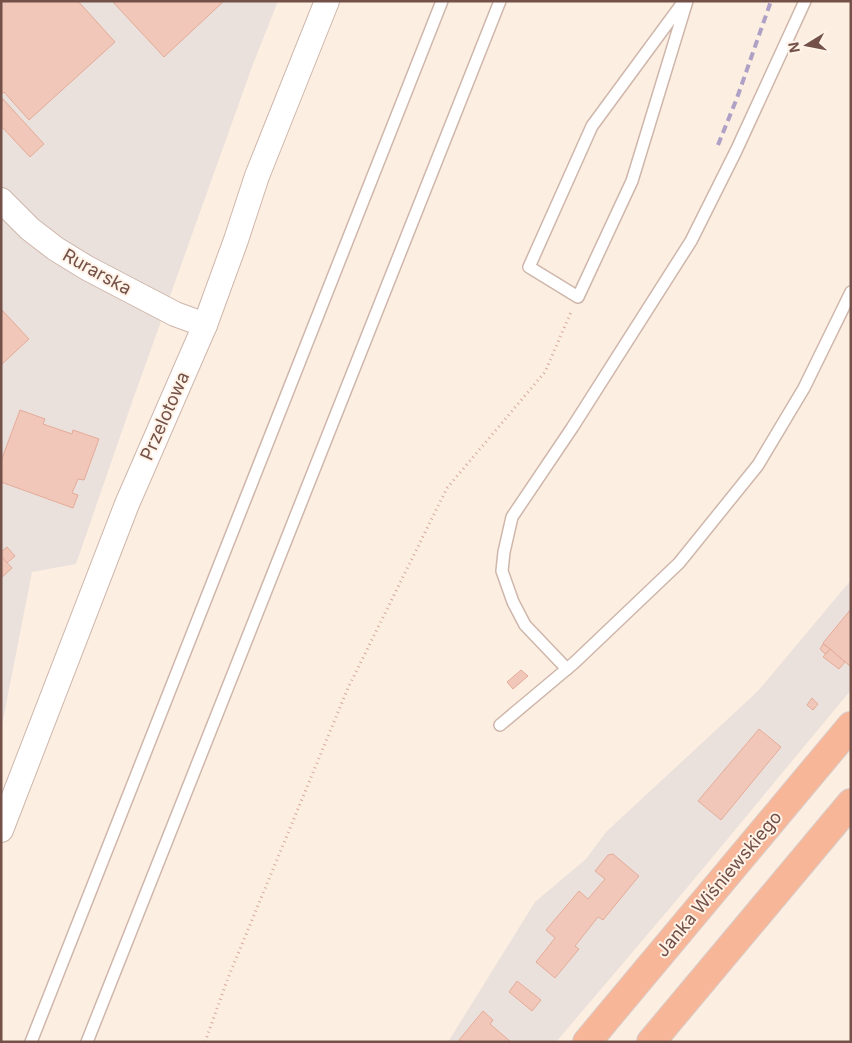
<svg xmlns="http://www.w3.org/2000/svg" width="852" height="1043" font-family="Inter,sans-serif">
	<rect width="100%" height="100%" fill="#fceee1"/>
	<g fill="#ebe1dc">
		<path d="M1,1H278L253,64L131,405L76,564L32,572L1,730Z"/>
		<path d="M851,580V690L681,895L556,1042H448L535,902L586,859L606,832L758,691Z"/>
	</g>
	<g fill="#f1c7b9" stroke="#e4ab99">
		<path d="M1,1H78L115,42L29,120L4,92L1,95Z"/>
		<path d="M112,1H224L164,57Z"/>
		<path d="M2,98L44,144L30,157L1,126Z"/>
		<path d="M1,309L29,339L1,365Z"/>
		<path d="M20,410L45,419L43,424L72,434L73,430L99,439L84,480L78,479L72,493L78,495L73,508L1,482V461Z"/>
		<path d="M7,547L15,556L7,563L1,556V552Z"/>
		<path d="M1,556L12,568L1,578Z"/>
		<path d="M851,609V667L823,643Z"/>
		<path d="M823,644L830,649L825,654L820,649Z"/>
		<path d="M830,649L845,662L839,669L823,657Z"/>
		<path d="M521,670L528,676L513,689L507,682Z"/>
		<path d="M812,698L818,704L813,710L807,705Z"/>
		<path d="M759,729L781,747L721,820L698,801Z"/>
		<path d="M613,854L639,876L603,920L598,917L575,946L579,949L555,978L536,962L555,938L546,930L579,891L588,899L605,879L595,871L608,855Z"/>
		<path d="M517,981L541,1000L532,1011L509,992Z"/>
		<path d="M483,1011L493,1020L490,1024L511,1042H461L459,1040Z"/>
	</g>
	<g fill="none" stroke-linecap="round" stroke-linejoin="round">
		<g stroke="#cfb6ab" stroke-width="14">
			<g id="service">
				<path d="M684,1L592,126L529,267L578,297L632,181L687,1"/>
				<path d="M567,669L525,625L513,602L502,571L504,552L512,517L572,428L691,241L736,151L805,1"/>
				<path d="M500,725L574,663L679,563L758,465L804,388L851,292"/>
				<path d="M31,1042L442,1"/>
				<path d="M87,1042L500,1"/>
			</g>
		</g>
		<g stroke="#cfb6ab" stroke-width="26">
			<g id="minor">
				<path d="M1,200L30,229L56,249L87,268L175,314L205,325"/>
				<path d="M1,830L127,504L205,325L236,240L257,176L327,1"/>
			</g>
		</g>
		<g stroke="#d8cecc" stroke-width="30">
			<g id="trunk">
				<path d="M587,1042L851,726"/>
				<path d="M651,1042L851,803"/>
			</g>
		</g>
		<path stroke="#d6aa9c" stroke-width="3" stroke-dasharray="1 4" stroke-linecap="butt" d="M205,1042L228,978L348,688L447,488L545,372L571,312"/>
		<use href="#service" stroke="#fff" stroke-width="11"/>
		<use href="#minor" stroke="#fff" stroke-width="24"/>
		<use href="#trunk" stroke="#f8b698" stroke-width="28"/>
		<path stroke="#afa0c5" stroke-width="4" stroke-dasharray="8 5" stroke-linecap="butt" d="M718,145L737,98L771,1"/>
	</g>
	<g text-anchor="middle" stroke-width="4" stroke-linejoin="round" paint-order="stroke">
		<g font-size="18" fill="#735148" stroke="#fff2e7">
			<text transform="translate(97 272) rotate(29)" y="6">Rurarska</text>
			<text transform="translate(165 416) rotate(-66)" y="6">Przelotowa</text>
			<text transform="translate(719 884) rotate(-50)" y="6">Janka Wiśniewskiego</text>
		</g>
	</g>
	<rect width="852" height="1043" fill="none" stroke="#735148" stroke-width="5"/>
	<g transform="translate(807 45) rotate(260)" stroke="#fff2e7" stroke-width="4" paint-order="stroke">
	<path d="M0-4L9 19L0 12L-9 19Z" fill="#735148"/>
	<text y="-8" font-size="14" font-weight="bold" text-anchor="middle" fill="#735148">N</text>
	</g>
</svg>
